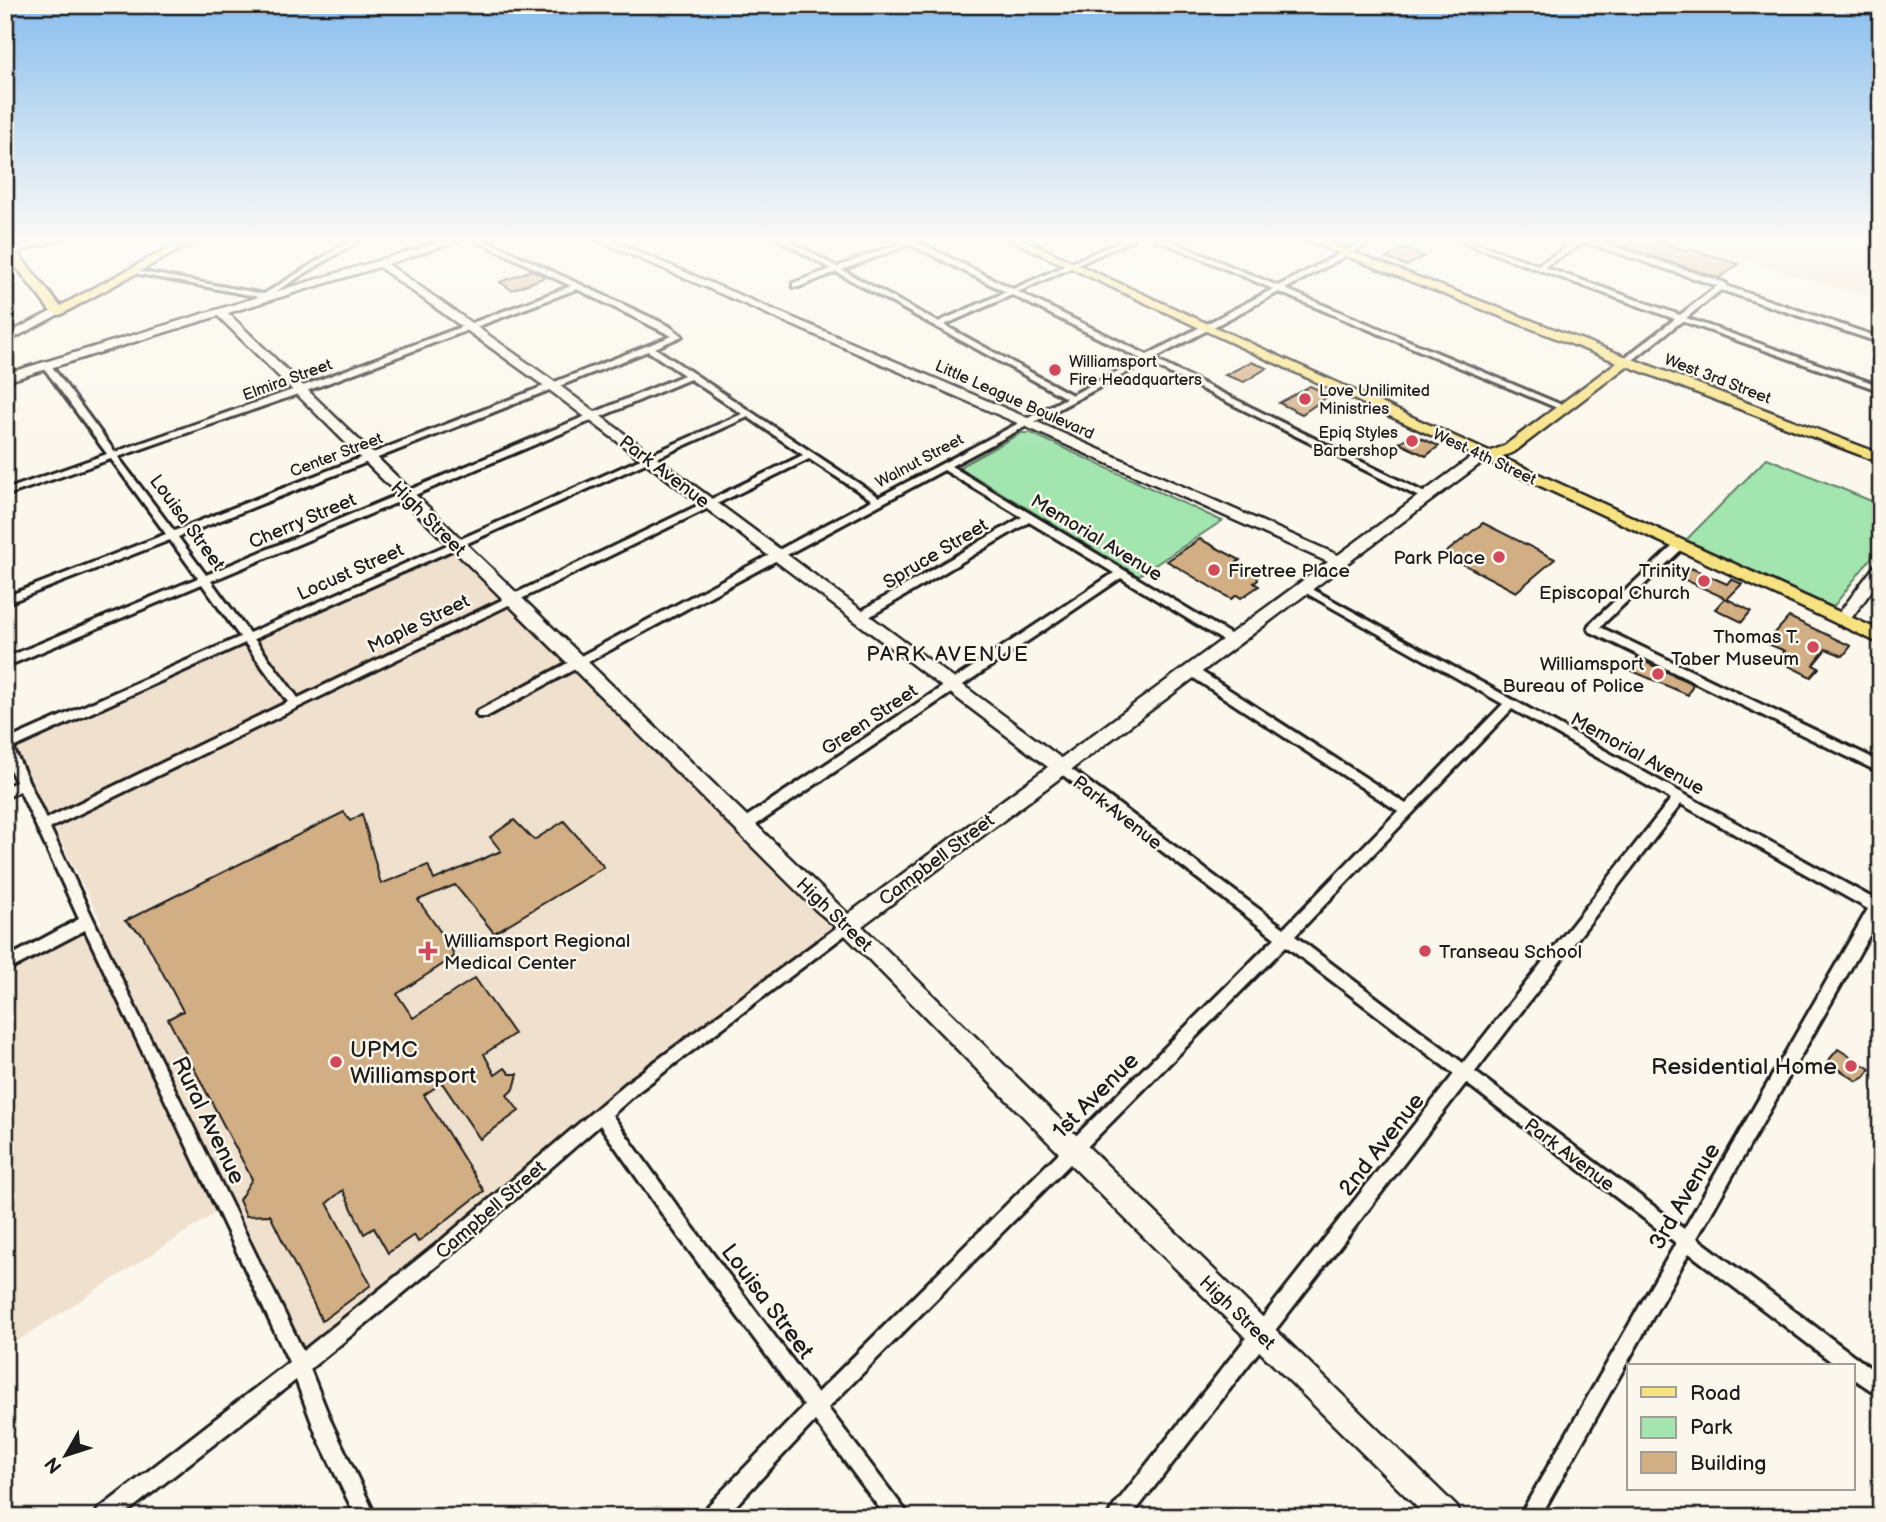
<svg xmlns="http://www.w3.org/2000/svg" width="1886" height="1522" font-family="'Balsamiq Sans',sans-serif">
	<rect width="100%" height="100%" fill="#fbf7ec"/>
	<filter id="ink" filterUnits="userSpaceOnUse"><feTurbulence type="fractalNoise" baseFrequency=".0143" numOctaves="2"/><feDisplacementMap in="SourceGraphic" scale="14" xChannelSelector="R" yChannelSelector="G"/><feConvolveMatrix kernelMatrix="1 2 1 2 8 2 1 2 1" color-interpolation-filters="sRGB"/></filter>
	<g filter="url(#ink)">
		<g fill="#efe1cd">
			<path d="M1669,239H1881V285L1869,296Z"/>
			<path d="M454,549L836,927L592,1113L305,1352L234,1201L5,1349V974L102,923L13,746Z"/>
		</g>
		<g fill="#a3e5af" stroke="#608066" stroke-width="2">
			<path d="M1021,433H1031L1222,521L1138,576L959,467Z"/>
			<path d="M1767,458L1881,505V545L1833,607L1686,540Z"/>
		</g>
		<g fill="#d2ae84" stroke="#1c1c1c" stroke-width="2">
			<path d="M1636,239H1648L1687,251L1690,249L1739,264L1719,278L1624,247Z"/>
			<path d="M1403,249L1424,256L1407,266L1386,258Z"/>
			<path d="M532,270L546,277L512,290L500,282Z"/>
			<path d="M1251,362L1267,368L1244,382L1225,375Z"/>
			<path d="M1310,386L1330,395L1302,414L1279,403Z"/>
			<path d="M1412,434L1439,446L1426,456L1399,443Z"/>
			<path d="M1483,523L1555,559L1516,592L1444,554Z"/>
			<path d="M1200,539L1240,560L1235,564L1257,576L1258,580L1254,583L1259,586L1241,598L1237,595L1231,599L1167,561Z"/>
			<path d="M1691,568L1727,584L1731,579L1742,584L1727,599L1751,611L1742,622L1715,609L1725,598L1681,578Z"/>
			<path d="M1789,617L1851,646L1843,656L1826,649L1813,665L1819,668L1811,677L1783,663L1785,661L1779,658L1785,651L1766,643Z"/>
			<path d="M1637,658L1693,684L1688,695L1630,670Z"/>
			<path d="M344,812L350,821L362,814L381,884L428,865L434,880L501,851L490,837L514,820L534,840L564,821L604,867L494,933L455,885L418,900L451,947L454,957L397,994L413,1018L475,978L514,1034L484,1054L495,1075L505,1068L510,1074H518L514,1089L507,1095L519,1111L480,1139L442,1083L424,1095L484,1191L418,1242L414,1235L388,1253L374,1228L364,1234L343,1190L327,1203L371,1285L322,1321L270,1215L246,1216L239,1200L252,1179L168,1019L183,1011L142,934L125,921Z"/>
			<path d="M1838,1049L1870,1069L1866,1076L1857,1081L1831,1064L1828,1061Z"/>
		</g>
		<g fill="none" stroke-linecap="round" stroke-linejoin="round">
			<g stroke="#1c1c1c" stroke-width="6">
				<g id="street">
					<path d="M353,239H361L265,298L128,272L132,270L264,294Z"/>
					<path d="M427,239H443L452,242L449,244Z"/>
					<path d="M474,239H483L669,326L682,336L655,348L879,497L1066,398L836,272L799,287H793V283L831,269L778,239H786L837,267L904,241L903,239H918L916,241L1013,289L1125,239H1134L1018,292L1147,355L1273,289L1156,239H1165L1278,286L1368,239H1376L1285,289L1569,408L1562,410L1279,292L1153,359L1429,495V499H1423L1147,362L951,466L1235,637L1237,640L1235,643H1227L1121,578L750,829H740L739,825L740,821L1114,573L1029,522L864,620H856L855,617L856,614L1022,517L944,470L486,717H478L476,714L478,711L872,500L809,459L50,828L140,1018L303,1351L443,1239L629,1081L848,919L853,921L855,925L853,929L639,1091L612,1115L677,1206L817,1393L1275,938L1055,769L1053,766L1055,763H1063L1284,928L1398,811L1186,673L1184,670L1186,667H1194L1406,804L1503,704L1299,589L1298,587L1299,585L1303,584L1874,899L1876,895L1881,893V915L1697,1238L1881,1376V1397L1853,1378V1366H1837L1689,1253L1540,1517H1519L1676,1243L1466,1083L1131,1517H1108L1111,1510L1454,1074L1286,946L828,1408L905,1510L908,1517H886L815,1421L725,1517H701L704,1510L804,1406L665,1218L600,1125L455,1251L310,1369L332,1424L376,1517H356L317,1436L296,1380L121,1517H95L98,1510L289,1362L85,930L5,972V959L79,919L20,791L5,798V787L16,782L5,759V741L240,637L202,584L5,667V658L198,578L170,540L5,604V597L166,534L111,459L5,496V490L107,454L44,368V364H50L115,452L295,389L571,286ZM910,244L1006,292L938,322L842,270ZM577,289L672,336L174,531L118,457L301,393ZM1012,295L1141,359L1072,395L944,325ZM648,351L684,375L206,575L178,537ZM690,379L742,414L249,633L211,581ZM748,417L803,455L298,698L254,639ZM245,643L288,702L46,819L13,748ZM1512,709L1671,799L1463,1063L1295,936ZM1681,804L1868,909L1684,1229L1475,1072Z"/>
					<path d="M1454,239H1464L1538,265L1580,239H1591L1726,283V286L1881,338V343L1721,290L1686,318L1881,386V391L1682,321L1629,363H1623V359L1675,319ZM1585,242L1717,286L1680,315L1544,267Z"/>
					<path d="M1680,542L1684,543V547L1600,627L1881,762V773L1589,631L1588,628L1589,625L1676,543Z"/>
				</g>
			</g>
			<g stroke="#1c1c1c" stroke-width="5">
				<g id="secondary">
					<path d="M45,239H61L11,254L6,251Z"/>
					<path d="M449,239H464L388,264L556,383L1061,758L1328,562L1022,425L595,239H608L1030,419L1338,555L1470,458L1494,454V460L1480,464L862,926L1457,1507L1461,1517H1427L1064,1158L841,931L816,910L218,316L5,382V374ZM379,267L548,389L1048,767L848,914L228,313Z"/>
					<path d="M56,309L65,311L5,343V335Z"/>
					<path d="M1881,562V578L1847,624H1837L1834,620L1876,564Z"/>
				</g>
			</g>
			<g stroke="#1c1c1c" stroke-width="5">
				<g id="primary">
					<path d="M186,239H199L60,315L50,311L5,252V241L9,242L60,306Z"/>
					<path d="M1008,239H1022L1489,452L1504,446L1617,362L1303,239H1318L1881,454V463L1627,366L1514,452L1501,457L1881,631V644Z"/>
				</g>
			</g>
			<use href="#street" fill="#fbf7ec" fill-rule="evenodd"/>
			<use href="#secondary" fill="#fbf7ec" fill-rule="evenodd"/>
			<use href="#primary" fill="#f7e281" fill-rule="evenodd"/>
		</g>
	</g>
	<linearGradient id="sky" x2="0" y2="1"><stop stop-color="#89beee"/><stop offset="0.53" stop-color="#fdfbf6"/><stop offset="1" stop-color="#fdfbf6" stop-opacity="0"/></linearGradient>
	<rect width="1886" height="452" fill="url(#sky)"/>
	<g fill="#d1495b" stroke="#fbf7ec" stroke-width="2.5">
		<circle cx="1055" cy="370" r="7"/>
		<circle cx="1305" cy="399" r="7"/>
		<circle cx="1412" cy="441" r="7"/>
		<circle cx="1499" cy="557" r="7"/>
		<circle cx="1214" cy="570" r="7"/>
		<circle cx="1704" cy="581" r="7"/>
		<circle cx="1813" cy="647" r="7"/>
		<circle cx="1658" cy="674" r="7"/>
		<path d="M424.5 940.5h7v7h7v7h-7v7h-7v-7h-7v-7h7z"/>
		<circle cx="1425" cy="951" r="7"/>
		<circle cx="336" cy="1062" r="7"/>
		<circle cx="1851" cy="1066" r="7"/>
	</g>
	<g text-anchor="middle" stroke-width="5" stroke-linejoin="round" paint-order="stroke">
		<g font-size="16" fill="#1c1c1c" stroke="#fbf7ec" text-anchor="start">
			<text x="1069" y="367">Williamsport<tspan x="1069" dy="18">Fire Headquarters</tspan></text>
			<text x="1319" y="396">Love Unilimited<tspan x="1319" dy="18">Ministries</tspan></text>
			<text x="1398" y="438" text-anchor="end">Epiq Styles<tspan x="1398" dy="18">Barbershop</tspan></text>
		</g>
		<g font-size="16" fill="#1c1c1c" stroke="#fbf7ec">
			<text transform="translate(1718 378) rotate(21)" y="6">West 3rd Street</text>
			<text transform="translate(287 379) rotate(-20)" y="6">Elmira Street</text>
			<text transform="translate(1015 399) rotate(24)" y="6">Little League Boulevard</text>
			<text transform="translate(336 454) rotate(-21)" y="6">Center Street</text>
			<text transform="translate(1485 456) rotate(25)" y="6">West 4th Street</text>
			<text transform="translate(919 460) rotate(-28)" y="6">Walnut Street</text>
		</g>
		<g font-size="19" fill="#1c1c1c" stroke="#fbf7ec">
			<text transform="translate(665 471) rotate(37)" y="7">Park Avenue</text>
			<text transform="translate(429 518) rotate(45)" y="7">High Street</text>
			<text transform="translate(302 520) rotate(-23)" y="7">Cherry Street</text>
			<text transform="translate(188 522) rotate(54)" y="7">Louisa Street</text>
			<text transform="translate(1097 537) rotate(31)" y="7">Memorial Avenue</text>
			<text transform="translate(935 553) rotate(-31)" y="7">Spruce Street</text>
			<text transform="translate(350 571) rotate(-24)" y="7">Locust Street</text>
			<text transform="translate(418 623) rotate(-26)" y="7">Maple Street</text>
			<text transform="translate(869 719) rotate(-34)" y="7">Green Street</text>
			<text transform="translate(1638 753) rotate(29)" y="7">Memorial Avenue</text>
			<text transform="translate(1118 812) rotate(38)" y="7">Park Avenue</text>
			<text transform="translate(936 859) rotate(-37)" y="7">Campbell Street</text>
			<text transform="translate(835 914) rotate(44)" y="7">High Street</text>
			<text transform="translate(1570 1154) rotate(37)" y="7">Park Avenue</text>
			<text transform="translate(490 1209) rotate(-41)" y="7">Campbell Street</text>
			<text transform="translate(1238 1312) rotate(44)" y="7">High Street</text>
		</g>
		<g font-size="19" fill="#1c1c1c" stroke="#fbf7ec" text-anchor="end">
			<text x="1485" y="564">Park Place</text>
			<text x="1228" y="577" text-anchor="start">Firetree Place</text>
			<text x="1690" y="577">Trinity<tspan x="1690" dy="22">Episcopal Church</tspan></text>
			<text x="1799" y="643">Thomas T.<tspan x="1799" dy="22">Taber Museum</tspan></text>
			<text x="1644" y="670">Williamsport<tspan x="1644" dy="22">Bureau of Police</tspan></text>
			<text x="444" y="947" text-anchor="start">Williamsport Regional<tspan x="444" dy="22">Medical Center</tspan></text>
			<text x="1439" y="958" text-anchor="start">Transeau School</text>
		</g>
		<g font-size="21" letter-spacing="2" fill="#1c1c1c" stroke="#fbf7ec">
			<text x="948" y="661">PARK AVENUE</text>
		</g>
		<g font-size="23" fill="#1c1c1c" stroke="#fbf7ec" text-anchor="start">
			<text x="350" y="1057">UPMC<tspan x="350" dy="26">Williamsport</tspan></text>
			<text x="1837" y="1074" text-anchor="end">Residential Home</text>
		</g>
		<g font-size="23" fill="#1c1c1c" stroke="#fbf7ec">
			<text transform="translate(1095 1095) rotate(-45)" y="8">1st Avenue</text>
			<text transform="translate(209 1120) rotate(64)" y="8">Rural Avenue</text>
			<text transform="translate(1381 1144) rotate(-52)" y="8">2nd Avenue</text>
			<text transform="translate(1684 1196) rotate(-60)" y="8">3rd Avenue</text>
			<text transform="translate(768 1301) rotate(53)" y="8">Louisa Street</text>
		</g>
	</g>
	<rect width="1886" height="1522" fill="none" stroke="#fbf7ec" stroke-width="28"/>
	<rect x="14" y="14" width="1858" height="1494" fill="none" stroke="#1c1c1c" stroke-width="2.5" filter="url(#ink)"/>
	<rect x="1627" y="1364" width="228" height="126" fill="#fbf7ec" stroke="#a29f99" stroke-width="2"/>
	<rect x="1641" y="1387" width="35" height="10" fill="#f7e281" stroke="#a29f99" stroke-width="2"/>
	<text x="1690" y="1400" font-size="21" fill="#1c1c1c">Road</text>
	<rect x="1641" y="1417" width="35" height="21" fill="#a3e5af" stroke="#a29f99" stroke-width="2"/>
	<text x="1690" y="1434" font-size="21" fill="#1c1c1c">Park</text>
	<rect x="1641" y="1452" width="35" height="21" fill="#d2ae84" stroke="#a29f99" stroke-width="2"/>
	<text x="1690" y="1470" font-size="21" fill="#1c1c1c">Building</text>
	<g transform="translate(66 1455) rotate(231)" stroke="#fbf7ec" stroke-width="5" paint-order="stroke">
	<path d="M0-5L12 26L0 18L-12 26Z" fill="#1c1c1c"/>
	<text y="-10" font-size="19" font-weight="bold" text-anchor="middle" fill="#1c1c1c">N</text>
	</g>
</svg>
